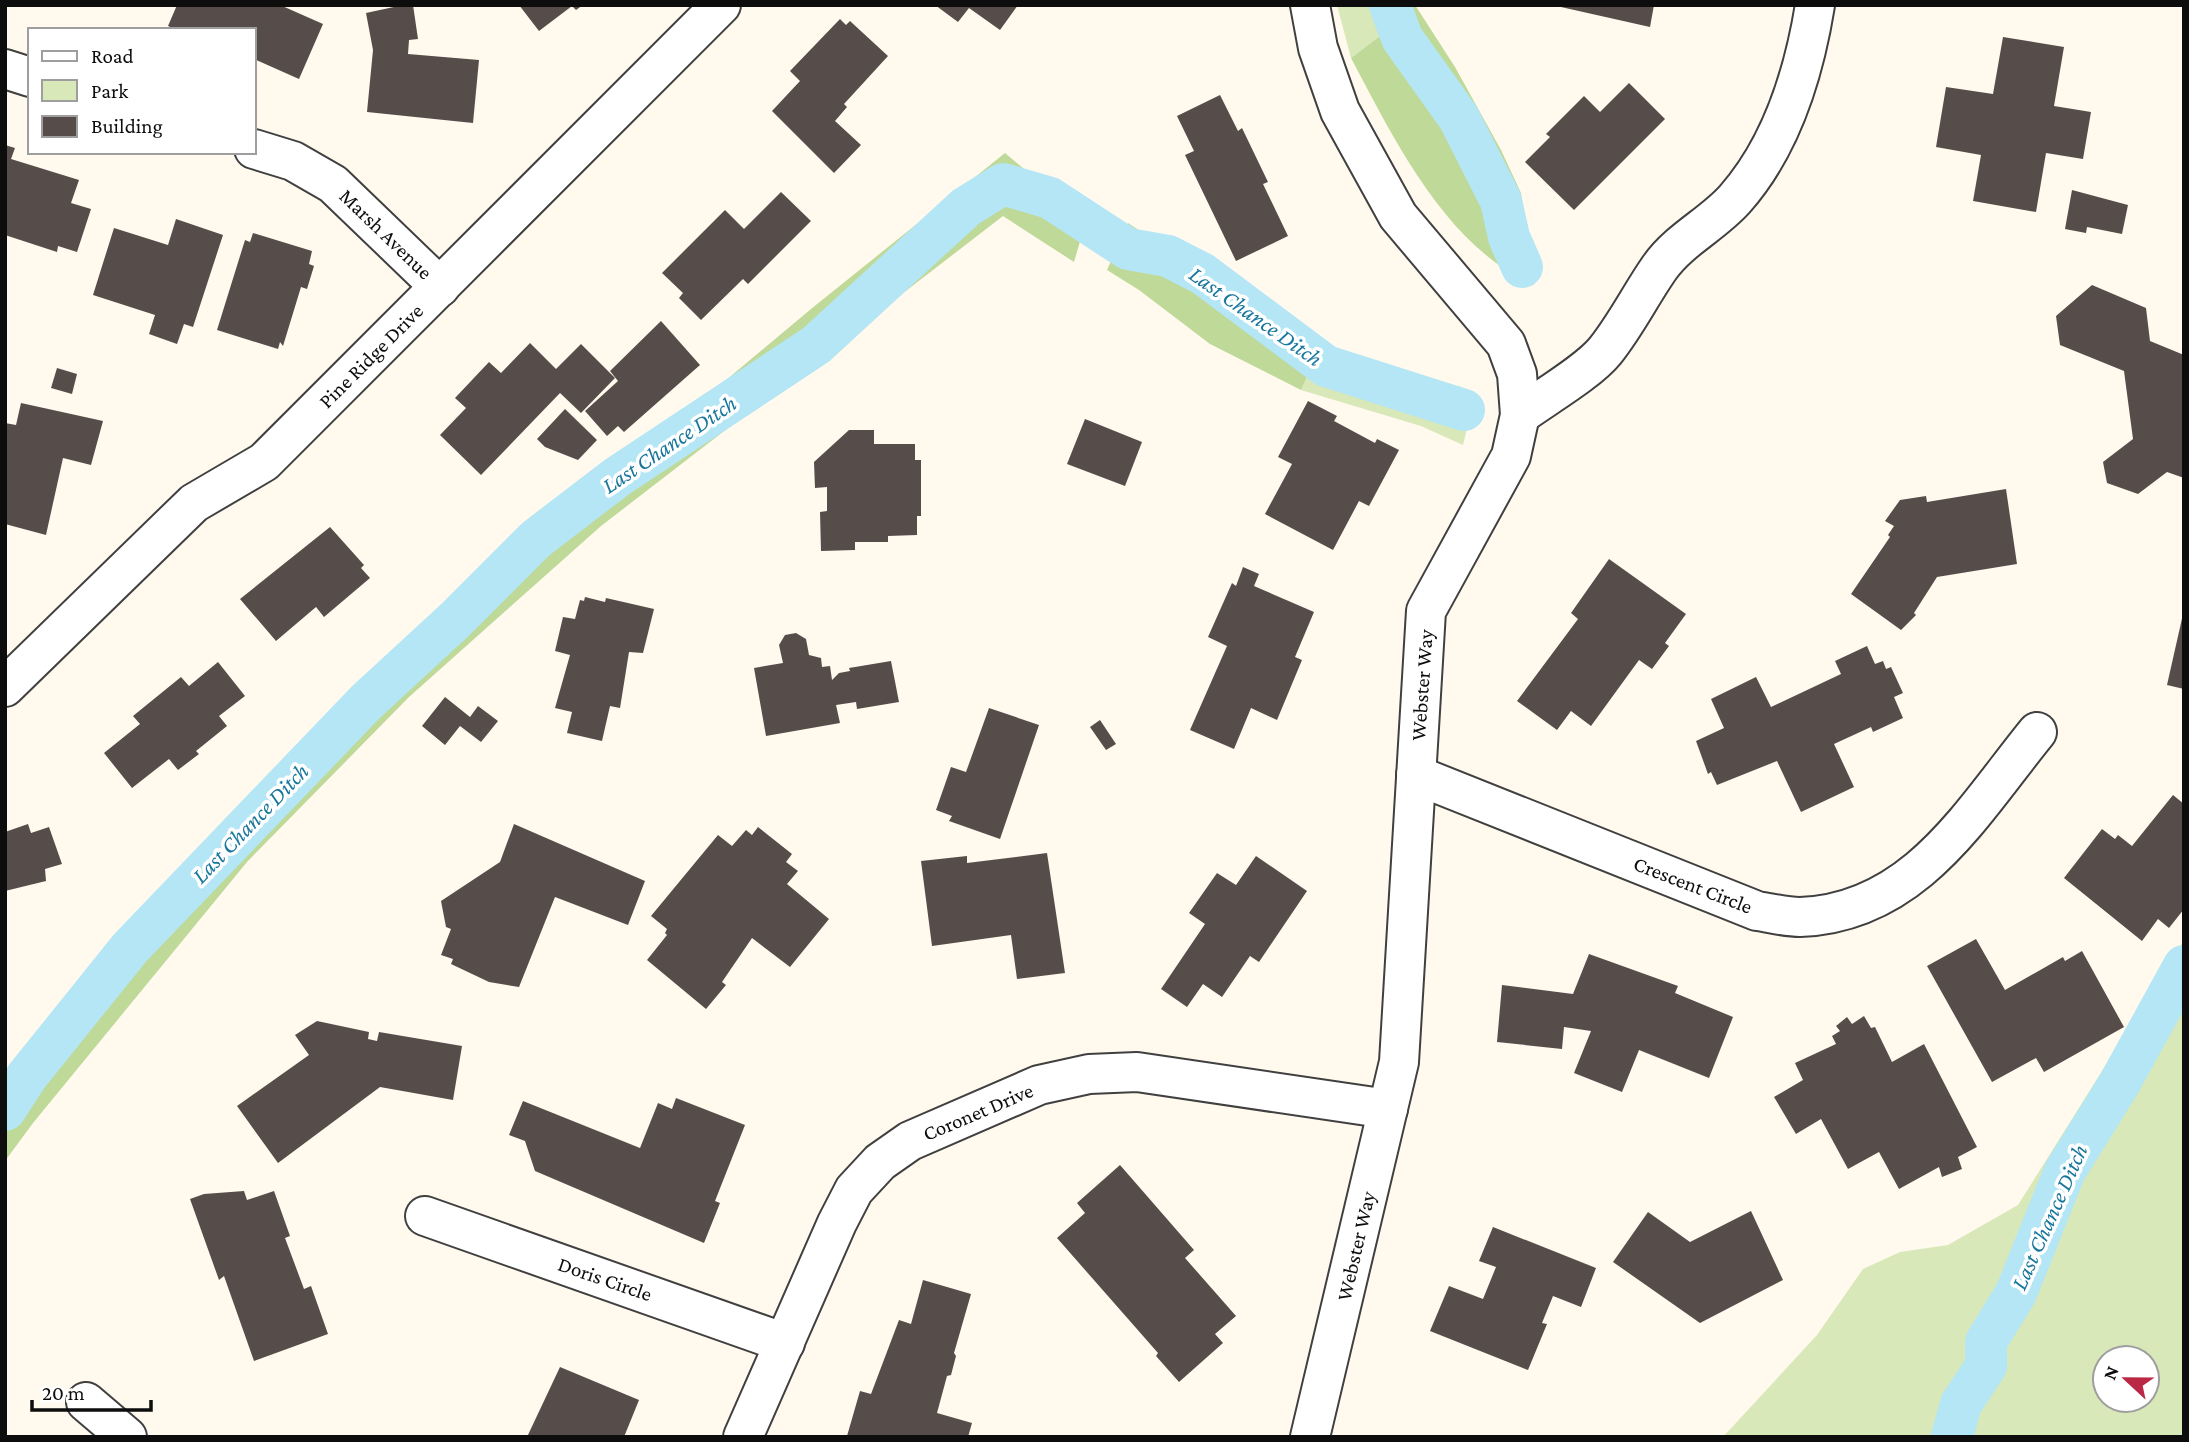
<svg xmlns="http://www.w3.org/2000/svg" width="2189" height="1442" font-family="'Crimson Pro',serif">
	<rect width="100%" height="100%" fill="#fff9ee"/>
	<g fill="#d8e8b8" fill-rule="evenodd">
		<path d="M1337,5H1398L1380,36L1351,58Z"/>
		<path d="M1319,350L1371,369L1462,387L1469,420L1463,445L1421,426L1301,390Z"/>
		<path d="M2184,940V1437H1723L1817,1335L1863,1269L1900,1252L1948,1245L2018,1205ZM2105,1358H2147V1400H2105Z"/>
	</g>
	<g fill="#bfd998">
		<path d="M1398,5H1415L1455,67L1501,150L1521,193L1534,285C1446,247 1394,139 1351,58L1380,36Z"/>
		<path d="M1005,153L1086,221L1074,262L1003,216L601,526L409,697L247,862L33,1123L5,1161V1082L114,952L286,770L522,551L811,309Z"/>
		<path d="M1128,223L1319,350L1301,390L1210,344L1139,290L1107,270Z"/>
	</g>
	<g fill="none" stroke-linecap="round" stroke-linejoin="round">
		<g stroke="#b4e6f5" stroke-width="42">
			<path d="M1390,5L1402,38L1459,118L1501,201L1509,237L1522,267"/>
			<path d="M5,1110L27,1076L130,948L366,702L455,620L536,539L617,477L816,345L966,207L1003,184L1050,198L1128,249L1168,256L1203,274L1326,366L1464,410"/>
			<path d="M1952,1437L1961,1404L1986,1366V1342L2016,1293L2065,1171L2119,1084L2184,966"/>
		</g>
	</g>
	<g fill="#564d4a">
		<path d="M177,5H280L323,24L299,79L254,59V30H177L168,26Z"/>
		<path d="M403,5H413L418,39L409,40L408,54L479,60L473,123L367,112L373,50L366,13Z"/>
		<path d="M519,5H583L576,10L572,6L539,31Z"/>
		<path d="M935,5H1018L1000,30L969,8L958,22Z"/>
		<path d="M1552,5H1654L1650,27Z"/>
		<path d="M840,19L846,25L850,21L888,56L844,104L847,107L835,121L861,145L834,173L772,111L800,81L790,71Z"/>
		<path d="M2003,37L2064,47L2054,106L2091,112L2083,159L2046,153L2036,212L1973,201L1981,155L1936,147L1946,87L1993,94Z"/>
		<path d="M1629,83L1665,119L1574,210L1525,162L1550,137L1546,134L1584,96L1600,112Z"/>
		<path d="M1220,95L1238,131L1242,128L1268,182L1263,184L1288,236L1236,261L1185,155L1194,151L1177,116Z"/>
		<path d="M5,145L15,148L11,159L79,180L71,203L91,209L77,252L58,246L57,252L5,235Z"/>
		<path d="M2072,190L2128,205L2122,234L2087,227L2086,233L2065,229Z"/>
		<path d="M781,192L811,221L748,284L743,279L701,320L679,298L683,293L662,273L725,210L744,229Z"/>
		<path d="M176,219L223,235L193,327L184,324L177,344L149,334L155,315L93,295L114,228L168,245Z"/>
		<path d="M253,233L312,251L309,264L314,266L307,289L301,287L283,346L280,342L278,349L217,330L245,240L250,242Z"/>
		<path d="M2092,285L2146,308L2150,341L2184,355V478L2167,472L2138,494L2107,483L2103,462L2133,439L2124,371L2060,345L2056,316Z"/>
		<path d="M661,321L700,365L624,432L618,426L607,436L585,411L618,381L610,371Z"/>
		<path d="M530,343L556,369L581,344L615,378L581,413L560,393L481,475L440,435L466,408L455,398L489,362L501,373Z"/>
		<path d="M57,368L77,374L72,394L51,388Z"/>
		<path d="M1308,401L1337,416L1334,421L1375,443L1377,439L1399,450L1369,506L1359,501L1333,550L1265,514L1292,464L1278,457Z"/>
		<path d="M21,403L103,421L91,465L63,458L46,535L5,524V423L16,425Z"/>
		<path d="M565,409L597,440L578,460L545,447L537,439Z"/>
		<path d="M1085,419L1142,442L1125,486L1067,464Z"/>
		<path d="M849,430H874V444H915V460H921V516H917V535L888,536V542H855V550L821,551L820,512L827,511V487L815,488L814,462Z"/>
		<path d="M2006,489L2017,564L1937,577L1914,613L1916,615L1901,630L1851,594L1890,537L1888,535L1894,526L1885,521L1900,500L1926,496L1927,502Z"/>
		<path d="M330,527L364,565L361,568L370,578L324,617L316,607L276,641L240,599Z"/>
		<path d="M1609,559L1686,614L1665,643L1669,646L1652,669L1639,660L1591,726L1571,711L1557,730L1517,701L1578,619L1571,613Z"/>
		<path d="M1243,567L1259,574L1254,586L1314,612L1295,657L1302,660L1277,720L1251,708L1234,749L1190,730L1227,646L1208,637L1232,583L1236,586Z"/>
		<path d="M585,597L605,602L606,598L654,609L643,653L629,652L620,708L610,706L602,741L567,733L572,712L555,708L570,655L555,651L563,617L575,619L580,600L584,601Z"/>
		<path d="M2183,614H2184V689L2167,685Z"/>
		<path d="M796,633L806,639L809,655L821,658L822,667L830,666L832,680L839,673L850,671L849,668L891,661L899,702L857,709L856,702L836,705L840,723L766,736L754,668L783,663L779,645L785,635Z"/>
		<path d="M1867,646L1875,664L1883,661L1886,669L1891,667L1903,693L1894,697L1903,718L1873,732L1871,727L1834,744L1854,787L1801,812L1777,761L1717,785L1711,772L1708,774L1696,741L1724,728L1711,699L1756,677L1771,707L1841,674L1835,661Z"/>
		<path d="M218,662L245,696L219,716L227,726L196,751L199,754L178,770L169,759L132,788L104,753L140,724L133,716L181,677L189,686Z"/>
		<path d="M445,697L470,717L478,706L498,721L481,742L460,726L445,745L422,726Z"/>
		<path d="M989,708L1039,725L1000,839L949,821L952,816L936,810L951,767L966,772Z"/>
		<path d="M1100,720L1116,744L1106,750L1090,727Z"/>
		<path d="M2173,795L2184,804V909L2169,928L2158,919L2142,941L2064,878L2102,829L2115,839L2118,835L2132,846Z"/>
		<path d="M28,824L31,833L49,827L62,864L45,869L46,881L5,891V832Z"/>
		<path d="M514,824L645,881L628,925L555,897L519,987L489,982L451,964L453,959L441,955L451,929L446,927L441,901L500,862Z"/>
		<path d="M758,827L792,854L786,862L798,871L787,884L829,919L790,967L752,938L722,982L726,985L706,1009L647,960L667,935L665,933L667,929L651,916L718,835L732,846L746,830L752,835Z"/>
		<path d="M1047,853L1065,973L1017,979L1011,935L932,946L921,861L967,856V863Z"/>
		<path d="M1256,856L1307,891L1259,962L1250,956L1222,997L1203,984L1187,1007L1161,989L1205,924L1189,913L1217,873L1236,885Z"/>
		<path d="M1976,939L2005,990L2063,957L2065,961L2082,951L2124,1027L2044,1072L2036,1058L1992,1082L1927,966Z"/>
		<path d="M1589,954L1678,986L1675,993L1733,1017L1709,1078L1639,1050L1622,1092L1574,1073L1591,1031L1564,1027L1562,1049L1497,1042L1502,985L1573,994Z"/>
		<path d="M1864,1016L1871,1028L1875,1027L1892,1062L1924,1044L1977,1147L1958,1157L1962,1169L1942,1177L1939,1167L1899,1189L1879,1152L1848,1169L1821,1119L1796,1134L1774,1097L1803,1080L1795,1063L1836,1044L1832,1036L1840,1031L1836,1026L1847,1017L1852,1024Z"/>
		<path d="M317,1021L369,1032L368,1039L377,1041L379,1032L462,1046L453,1100L380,1087L278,1163L237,1106L309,1055L295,1035Z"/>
		<path d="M676,1098L745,1125L715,1201L720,1203L704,1243L535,1171L525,1141L509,1135L523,1101L640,1148L658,1103L672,1109Z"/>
		<path d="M1120,1165L1194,1250L1185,1258L1236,1316L1215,1334L1223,1343L1179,1382L1156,1356L1158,1353L1057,1238L1085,1213L1077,1203Z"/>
		<path d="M244,1191L247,1200L274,1191L290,1236L285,1238L304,1289L311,1286L328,1334L254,1361L224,1276L219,1280L190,1199L204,1194Z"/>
		<path d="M1751,1211L1783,1280L1700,1323L1613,1262L1648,1212L1690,1242Z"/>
		<path d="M1493,1227L1596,1268L1581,1307L1553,1296L1542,1323L1547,1324L1528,1370L1430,1331L1449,1286L1483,1299L1496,1267L1479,1261Z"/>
		<path d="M923,1280L971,1294L954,1353L956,1356L951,1375L947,1376L937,1413L972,1423L968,1437L847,1436L860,1391L871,1394L899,1320L911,1324Z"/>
		<path d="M560,1367L639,1400L624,1437H527Z"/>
	</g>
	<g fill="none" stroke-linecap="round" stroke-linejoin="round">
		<g stroke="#404040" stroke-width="42">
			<g id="minor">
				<path d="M5,69L30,77"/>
				<path d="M254,149L293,161L333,184L440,287"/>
				<path d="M1520,415C1543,398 1588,372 1605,351C1626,325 1641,294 1660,267C1680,239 1713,224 1735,199C1781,147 1804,73 1815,5"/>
				<path d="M5,687L194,503L264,462L721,5"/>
				<path d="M1416,775L1757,911C1771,913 1786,917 1800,917C1915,913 1971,813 2037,732"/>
				<path d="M425,1216L785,1343"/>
				<path d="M86,1402L127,1437"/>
				<path d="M743,1437L837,1223L854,1190L880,1162L910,1141L1039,1085L1089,1074L1137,1072L1388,1109"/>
				<path d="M1310,1437L1399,1062L1426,611L1511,456L1520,415L1517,374L1506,344L1398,216L1340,111L1318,48L1310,5"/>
			</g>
		</g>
		<use href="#minor" stroke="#fff" stroke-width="38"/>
	</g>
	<g text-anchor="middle" stroke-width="7" stroke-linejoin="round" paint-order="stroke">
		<g font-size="21" fill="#0d0d0d" stroke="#fff">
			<text transform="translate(386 234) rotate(44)" y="7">Marsh Avenue</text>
			<text transform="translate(371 356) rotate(-45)" y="7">Pine Ridge Drive</text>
			<text transform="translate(1422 685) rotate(-86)" y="7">Webster Way</text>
			<text transform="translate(1693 885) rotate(21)" y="7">Crescent Circle</text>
			<text transform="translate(978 1112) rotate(-23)" y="7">Coronet Drive</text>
			<text transform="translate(1356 1246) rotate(-77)" y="7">Webster Way</text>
			<text transform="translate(605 1279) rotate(19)" y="7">Doris Circle</text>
		</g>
		<g font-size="23" font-style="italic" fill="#19779c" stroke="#fff">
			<text transform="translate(1256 316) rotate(35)" y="8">Last Chance Ditch</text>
			<text transform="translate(669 444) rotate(-34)" y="8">Last Chance Ditch</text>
			<text transform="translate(250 823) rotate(-46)" y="8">Last Chance Ditch</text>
			<text transform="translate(2049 1217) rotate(-66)" y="8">Last Chance Ditch</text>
		</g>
	</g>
	<rect width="2189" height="1442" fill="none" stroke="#0d0d0d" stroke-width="14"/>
	<rect x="28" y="28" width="228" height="126" fill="#ffffff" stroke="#9e9e9e" stroke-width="2"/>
	<rect x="42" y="51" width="35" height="10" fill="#ffffff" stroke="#9e9e9e" stroke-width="2"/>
	<text x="91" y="63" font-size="21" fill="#0d0d0d">Road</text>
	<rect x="42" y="80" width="35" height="21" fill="#d8e8b8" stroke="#9e9e9e" stroke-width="2"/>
	<text x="91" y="98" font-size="21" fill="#0d0d0d">Park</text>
	<rect x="42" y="116" width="35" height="21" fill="#564d4a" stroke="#9e9e9e" stroke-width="2"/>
	<text x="91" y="133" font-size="21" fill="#0d0d0d">Building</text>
	<g transform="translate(2126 1379) rotate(292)"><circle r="33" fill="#ffffff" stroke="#9e9e9e" stroke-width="2"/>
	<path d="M0-5L12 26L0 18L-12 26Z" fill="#ba2845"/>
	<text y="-10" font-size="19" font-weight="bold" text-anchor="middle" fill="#0d0d0d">N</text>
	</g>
	<path d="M32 1400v10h119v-10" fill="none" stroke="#0d0d0d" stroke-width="3.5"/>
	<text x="42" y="1400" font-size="21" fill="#0d0d0d" stroke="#ffffff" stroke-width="5" paint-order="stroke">20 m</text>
</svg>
